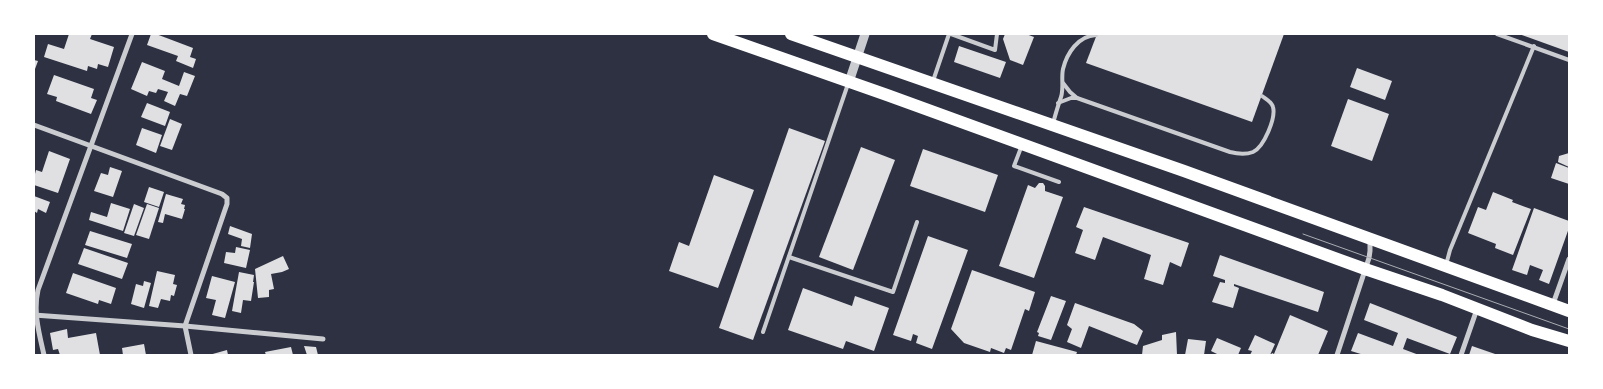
<svg xmlns="http://www.w3.org/2000/svg" width="1603" height="389" font-family="Overpass,sans-serif">
	<rect width="100%" height="100%" fill="#2d3142"/>
	<g fill="#e0e0e3">
		<path d="M69,34H92L90,39L114,47L108,67L98,64L97,69L88,66L87,71L44,57L48,44L64,49Z"/>
		<path d="M151,34H156L193,48L190,57L196,59L193,68L176,61L178,56L147,45Z"/>
		<path d="M1005,34H1026L1034,37L1023,65L1010,60L1003,39Z"/>
		<path d="M1097,34H1284L1252,122L1086,63Z"/>
		<path d="M1519,34H1569V52Z"/>
		<path d="M959,46L1006,62L1000,78L954,62Z"/>
		<path d="M34,60L38,61L35,69H34Z"/>
		<path d="M142,62L165,71L162,79L179,86L184,72L195,76L187,96L180,94L175,106L164,101L168,92L158,89L156,93L149,91L147,96L131,89Z"/>
		<path d="M1357,68L1392,81L1385,100L1350,87Z"/>
		<path d="M54,75L94,89L91,98L97,100L91,114L56,101L57,97L47,94Z"/>
		<path d="M1348,99L1389,114L1372,161L1331,146Z"/>
		<path d="M147,103L170,112L165,126L141,117Z"/>
		<path d="M170,119L182,124L172,150L160,146Z"/>
		<path d="M142,128L162,135L156,153L136,145Z"/>
		<path d="M789,128L825,141L753,340L719,328Z"/>
		<path d="M861,147L895,160L853,270L819,257Z"/>
		<path d="M923,149L998,175L985,212L910,186Z"/>
		<path d="M49,151L70,159L58,193L34,185V178L36,170L42,172Z"/>
		<path d="M1569,153V167L1558,162L1559,156Z"/>
		<path d="M1556,163L1569,168V184L1551,178Z"/>
		<path d="M110,167L122,171L113,197L94,191L101,173L108,175Z"/>
		<path d="M714,175L754,190L718,288L669,271L679,242L689,246Z"/>
		<path d="M1039,183H1043L1045,186V191L1063,197L1034,278L999,266L1028,185L1035,188Z"/>
		<path d="M149,187L164,192L159,207L144,202Z"/>
		<path d="M1493,192L1513,200L1512,202L1531,209L1513,255L1495,248L1496,244L1468,233L1478,207L1486,210Z"/>
		<path d="M166,194L183,199L181,204L185,205L184,209H185L182,219L165,214L163,223L158,222Z"/>
		<path d="M34,196L50,202L46,213L38,209L37,213L34,211Z"/>
		<path d="M111,203L130,209L123,231L89,220L91,212L107,217Z"/>
		<path d="M134,204L144,208L134,236L124,233Z"/>
		<path d="M147,204L159,208L149,239L136,235Z"/>
		<path d="M1084,207L1189,243L1181,267L1170,262L1163,285L1144,279L1151,255L1103,237L1095,260L1075,253L1083,230L1076,227Z"/>
		<path d="M1534,208L1569,221V228L1549,284L1539,280L1543,270L1530,265L1527,275L1512,270Z"/>
		<path d="M230,226L252,234L250,248L241,246L242,239L228,234Z"/>
		<path d="M90,231L132,244L127,258L85,245Z"/>
		<path d="M928,236L968,250L932,349L916,343L918,336L913,334L911,341L893,335Z"/>
		<path d="M236,247L250,250L246,268L224,263L226,252L235,253Z"/>
		<path d="M84,248L128,263L122,279L78,264Z"/>
		<path d="M1220,255L1324,292L1318,312L1234,284V286L1239,288L1233,308L1212,302L1220,282L1225,283V280L1213,276Z"/>
		<path d="M283,256L289,269L282,272L271,274L274,289L269,290V297L258,298L255,269Z"/>
		<path d="M972,270L1035,292L1029,311L1025,309L1011,350L1006,348L1004,353L991,348L990,352L964,343L951,329Z"/>
		<path d="M157,271L175,275L173,284L177,285L174,296L171,295L170,301L161,299L158,308L149,306Z"/>
		<path d="M239,272L254,275L253,282H254L251,301L243,300L241,313L232,311Z"/>
		<path d="M73,273L116,288L111,304L99,300L98,304L66,293Z"/>
		<path d="M212,276L235,282L225,318L212,315L216,300L206,298Z"/>
		<path d="M144,281L151,283L144,308L131,304L136,284L143,286Z"/>
		<path d="M803,288L852,306L855,296L889,308L874,351L846,341L843,349L788,330Z"/>
		<path d="M1051,296L1066,301L1051,340L1038,336L1039,333L1037,332Z"/>
		<path d="M1075,303L1134,324L1143,331L1137,345L1089,326L1081,348L1067,342L1072,329L1067,325Z"/>
		<path d="M1370,303L1457,337L1450,354L1407,338L1403,349L1419,355H1364L1351,351L1358,333L1393,346L1398,333L1364,320Z"/>
		<path d="M1290,315L1328,331L1318,355H1271L1272,353L1274,354Z"/>
		<path d="M67,329L68,338L96,333L100,355H60L58,349L53,350L50,333Z"/>
		<path d="M1176,332L1177,355H1142L1143,346L1162,340V335Z"/>
		<path d="M1255,335L1275,344L1270,355H1250L1252,351L1248,350Z"/>
		<path d="M1217,338L1241,348L1238,355H1217V354L1211,351Z"/>
		<path d="M1188,339L1206,341L1204,355H1185Z"/>
		<path d="M1036,341L1077,352L1076,355H1032Z"/>
		<path d="M144,344L146,355H123L122,348Z"/>
		<path d="M304,346L316,347L318,355H307Z"/>
		<path d="M1472,346L1498,355H1469Z"/>
		<path d="M291,347L293,355H266L265,352Z"/>
		<path d="M227,350L228,355H209Z"/>
	</g>
	<g fill="none" stroke-linecap="round" stroke-linejoin="round">
		<g stroke="#caccd0" stroke-width="4">
			<path d="M951,34L995,50L997,34"/>
			<path d="M1497,34L1569,60"/>
			<path d="M933,81L949,34"/>
			<path d="M1063,83L1070,92L1077,98"/>
			<path d="M1058,103L1071,98H1077L1230,152C1238,154 1245,155 1253,152C1264,147 1276,118 1273,107C1272,102 1266,99 1262,96"/>
			<path d="M1053,124C1055,115 1058,106 1061,97C1064,88 1061,78 1063,69C1067,53 1078,36 1096,35"/>
			<path d="M1022,145L1014,166L1059,182"/>
			<path d="M789,257L893,292L917,222"/>
			<path d="M1446,265L1450,250L1534,46"/>
			<path d="M763,332L848,84"/>
		</g>
		<g stroke="#caccd0" stroke-width="5">
			<path d="M34,125L222,194L227,198V204L185,326L191,355"/>
			<path d="M1553,304L1569,259"/>
			<path d="M34,315L185,326L323,339"/>
			<path d="M44,355C39,333 33,312 38,290L132,34"/>
			<path d="M1337,355L1369,258L1370,251V240"/>
			<path d="M1461,355L1477,309"/>
		</g>
		<path stroke="#caccd0" stroke-width="9" d="M849,82L865,34"/>
		<g stroke="#fff" stroke-width="12">
			<path d="M713,34L887,95L1365,269L1442,295L1532,330L1569,341"/>
			<path d="M791,34L1184,171L1569,311"/>
		</g>
		<path stroke="#abadb3" stroke-width="1" d="M1303,234L1569,329"/>
	</g>
	<rect width="1603" height="389" fill="none" stroke="#ffffff" stroke-width="70"/>
</svg>
